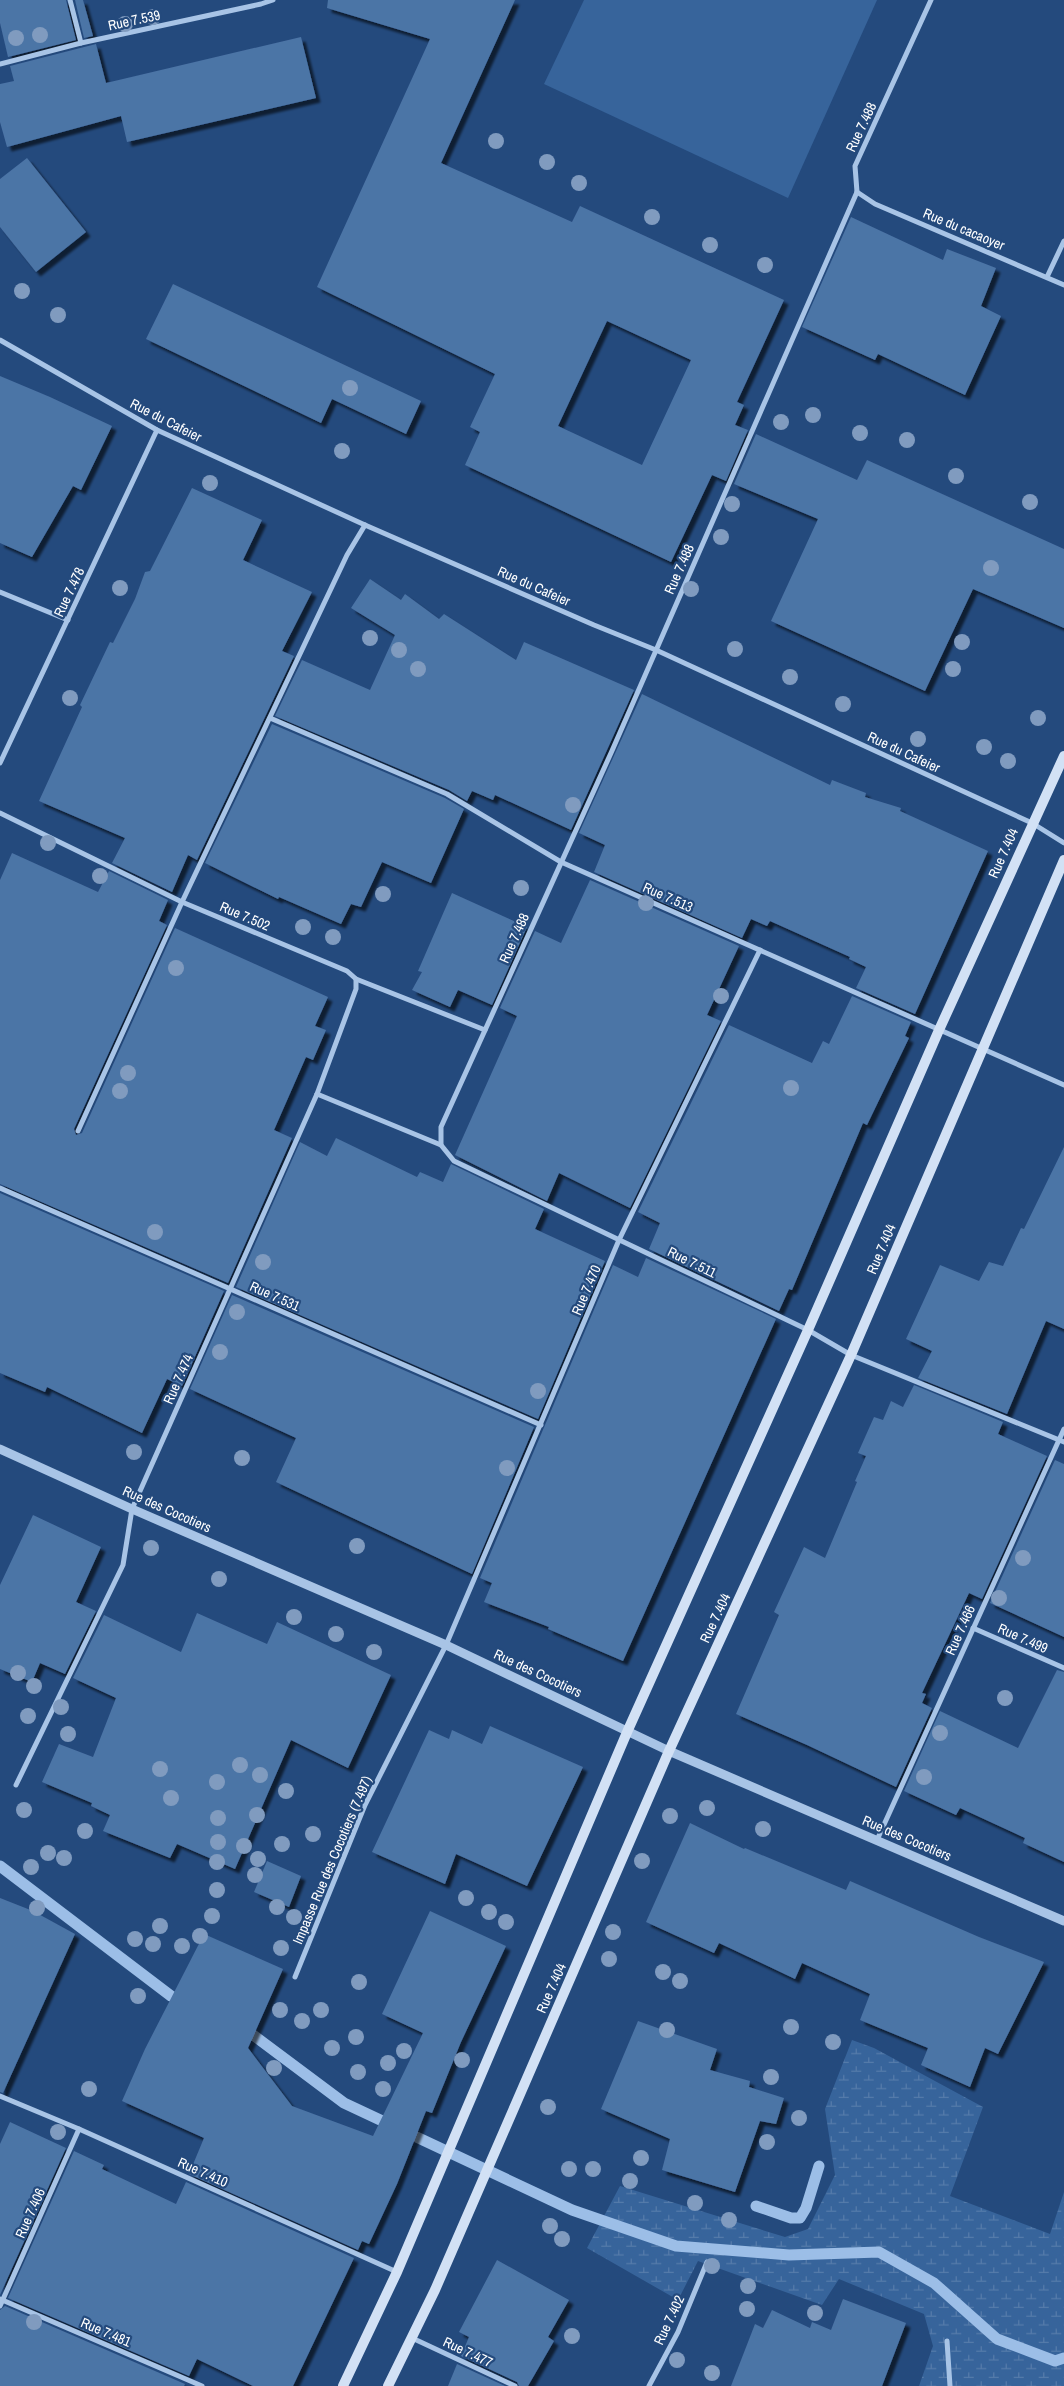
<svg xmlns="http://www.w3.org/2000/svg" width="1064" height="2386" font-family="'Archivo Narrow',sans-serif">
	<defs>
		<pattern id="wetland-marsh" width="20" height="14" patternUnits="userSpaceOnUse" patternTransform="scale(1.25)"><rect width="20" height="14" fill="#37649b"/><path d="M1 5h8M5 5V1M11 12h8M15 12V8" fill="none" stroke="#557baa"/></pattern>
		<filter id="shadow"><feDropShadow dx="4.5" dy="4.5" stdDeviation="1" flood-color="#0009"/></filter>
	</defs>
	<rect width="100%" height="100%" fill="#244a7d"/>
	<path fill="#37649b" d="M584,0H877L788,198L544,84Z"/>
	<path fill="url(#wetland-marsh)" d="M852,2040L874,2048L983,2107L950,2196L1050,2234L1064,2192V2386H919L933,2346L924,2314L839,2279L822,2305L698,2261L678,2300L587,2248L620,2186L785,2237L808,2229L835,2175L825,2109Z"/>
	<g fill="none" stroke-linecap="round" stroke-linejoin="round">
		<g stroke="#9cbee7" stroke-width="11">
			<path d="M0,1866L171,1996L185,2002"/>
			<path d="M241,2026L344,2103L572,2210L676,2246L789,2255L879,2252L934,2283L997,2339L1055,2361L1064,2358"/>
			<path d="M756,2206L791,2218H800L806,2208L819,2166"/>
		</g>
	</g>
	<g fill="#4c74a6" fill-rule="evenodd" filter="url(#shadow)">
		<path d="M0,0H66L76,40L8,57L0,23Z"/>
		<path d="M75,0H83L93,36L84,38Z"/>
		<path d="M328,0H515L441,163L572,222L580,206L784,300L737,402L744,405L735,425L748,430L726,481L712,475L671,562L465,465L480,432L470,427L495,374L317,287L430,39L327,8ZM607,321L691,360L642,465L558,426Z"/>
		<path d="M301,37L316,98L127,142L121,116L7,147L0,122V84L14,81L10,66L96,44L106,83Z"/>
		<path d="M27,158L86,232L36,272L0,227V179Z"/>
		<path d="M851,217L943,260L947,249L996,268L981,306L1001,316L965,395L878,354L875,360L802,327Z"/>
		<path d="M173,284L421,401L406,434L332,399L321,423L146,339Z"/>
		<path d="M0,376L50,397L112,426L81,490L73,486L32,557L0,543Z"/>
		<path d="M756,434L857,480L867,460L1064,549V628L973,589L925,691L771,621L818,519L734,484Z"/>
		<path d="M192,488L262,520L243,560L312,592L282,651L294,656L197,860L188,855L172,892L112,863L125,838L39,801L82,707L80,705L110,642L113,643L135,599L145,572L150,571Z"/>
		<path d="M370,579L401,600L405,594L439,619L444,614L516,660L524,642L634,690L571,830L495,795L493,800L472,791L467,801L449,790L275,716L302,660L370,690L395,635L351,608Z"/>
		<path d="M642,694L830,785L832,780L866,793L865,797L901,808L900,811L988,851L915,1014L856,988L866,967L849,959L850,957L770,921L767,926L751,919L742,938L594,872L605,845L579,833Z"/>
		<path d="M272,724L445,798L464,809L431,883L382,862L361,907L351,904L341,924L279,897L278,899L205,863Z"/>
		<path d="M12,853L98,892L109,871L168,900L159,921L167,925L74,1129L76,1135L82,1133L175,928L328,997L315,1026L326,1030L313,1060L306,1057L274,1130L292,1138L228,1283L0,1184V880Z"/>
		<path d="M590,880L739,946L707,1015L721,1021L630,1208L559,1173L547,1201L455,1155L517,1016L500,1008L535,931L561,943Z"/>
		<path d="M452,893L527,927L492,1005L458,990L450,1007L412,990L422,972L418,971Z"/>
		<path d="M852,996L911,1022L905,1036L909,1038L867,1125L863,1123L792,1290L789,1289L779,1311L649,1249L660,1223L638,1212L729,1025L812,1063L823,1041L829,1044Z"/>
		<path d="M336,1138L417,1177L420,1172L443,1182L451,1164L544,1209L535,1229L605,1261L538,1419L236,1287L300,1142L327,1156Z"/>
		<path d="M1064,1147V1329L1046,1321L1007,1414L918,1378L932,1351L906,1339L940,1265L979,1281L989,1262L1003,1266L1021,1228L1024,1229Z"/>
		<path d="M0,1193L224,1291L182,1386L167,1379L142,1433L47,1387L45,1392L0,1373Z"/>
		<path d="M646,1258L776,1319L623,1661L548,1629L549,1627L484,1602L492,1583L480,1578L613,1265L638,1277Z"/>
		<path d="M232,1295L534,1427L472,1574L276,1482L296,1438L190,1389Z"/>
		<path d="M914,1385L1003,1422L998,1434L1047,1456L982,1599L969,1593L922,1693L926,1694L922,1703L932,1708L896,1787L807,1745L736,1714L779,1615L774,1612L804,1547L825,1558L857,1482L855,1481L866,1456L858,1453L874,1417L883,1420L891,1401L903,1407Z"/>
		<path d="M1055,1460L1064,1464V1637L990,1603Z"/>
		<path d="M33,1515L101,1547L76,1602L96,1611L65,1674L40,1663L32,1682L0,1669V1585Z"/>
		<path d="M197,1613L267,1644L277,1622L391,1675L348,1768L291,1740L235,1869L177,1844L170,1858L103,1831L110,1815L91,1806L92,1803L42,1782L59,1744L93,1757L116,1698L73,1678L104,1615L181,1652Z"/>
		<path d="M1057,1670L1064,1672V1862L1023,1843L1025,1838L960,1808L956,1815L904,1791L940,1711L1018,1748Z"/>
		<path d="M490,1726L583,1767L527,1886L456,1854L445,1884L372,1852L429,1730L449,1739L452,1730L482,1744Z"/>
		<path d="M690,1823L744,1849L745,1848L846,1890L850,1881L979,1937L1044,1962L998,2054L985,2048L970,2087L921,2065L928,2048L860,2020L870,1994L802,1963L795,1979L719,1943L714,1953L646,1922Z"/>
		<path d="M267,1861L301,1876L289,1907L254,1892Z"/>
		<path d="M0,1898L33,1911L75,1934L3,2093L0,2092Z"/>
		<path d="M430,1911L506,1946L461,2042L432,2113L426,2111L397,2184L369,2244L362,2241L358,2250L189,2174L204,2138L122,2101L145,2049L204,1934L283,1969L248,2048L292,2106L373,2136L423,2033L382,2014Z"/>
		<path d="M638,2021L717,2049L710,2070L750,2081L749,2087L784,2098L776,2124L760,2121L735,2192L662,2170L670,2139L601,2109Z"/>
		<path d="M10,2122L66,2148L0,2295V2144Z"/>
		<path d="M74,2151L104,2165L102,2169L176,2204L186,2182L354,2258L293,2386H253L197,2359L189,2376L8,2298Z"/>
		<path d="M497,2260L569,2300L548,2337L554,2341L528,2386H519L517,2382L461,2356L469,2337L459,2332Z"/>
		<path d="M843,2299L906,2323L882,2386H731L755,2324L763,2328L772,2310L810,2328L812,2322L831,2330Z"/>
		<path d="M5,2306L185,2384L184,2386H0V2310Z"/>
		<path d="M457,2364L505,2386H448Z"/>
	</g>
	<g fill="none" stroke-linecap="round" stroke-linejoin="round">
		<g stroke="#a8c4e6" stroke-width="5">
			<path d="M70,0L81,43"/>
			<path d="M0,64L81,43L261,4L273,0"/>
			<path d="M857,192L875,204L1064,285"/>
			<path d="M1047,277L1064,241"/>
			<path d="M0,340L157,430L365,525L594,625L656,650L1032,823L1064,843"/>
			<path d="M0,592L68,620"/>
			<path d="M270,718L447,794L561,862L1064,1085"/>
			<path d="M0,763L157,430"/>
			<path d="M0,813L182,902L347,971L356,979L485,1030"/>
			<path d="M317,1094L441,1145L454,1161L808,1330L851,1355L1064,1442"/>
			<path d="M78,1131L182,902L347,555L365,525"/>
			<path d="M441,1145V1127L611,753L857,192L855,166L931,0"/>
			<path d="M0,1188L541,1425"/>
			<path d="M973,1628L1064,1668"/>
			<path d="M16,1785L123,1565L132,1509L317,1094L356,989V979"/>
			<path d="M877,1840L1064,1429"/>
			<path d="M295,1977L365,1805L446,1645L619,1240L760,950"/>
			<path d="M0,2096L79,2129L397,2272"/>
			<path d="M0,2299L202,2386"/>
			<path d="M0,2306L79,2129"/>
			<path d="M412,2338L515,2386"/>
			<path d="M947,2341L950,2386"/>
			<path d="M649,2386L678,2332L707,2262"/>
		</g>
		<path stroke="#a8c4e6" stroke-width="9" d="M0,1449L132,1509L446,1645L669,1751L1064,1921"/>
		<g stroke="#d2e1f5" stroke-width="10">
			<path d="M343,2386L397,2272L628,1730L808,1330L939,1030L1064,756"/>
			<path d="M388,2386L435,2290L669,1751L851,1355L1064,860"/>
		</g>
	</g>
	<g fill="#809bbf">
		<circle cx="153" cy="17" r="8"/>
		<circle cx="125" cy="24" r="8"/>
		<circle cx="40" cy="35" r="8"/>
		<circle cx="16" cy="38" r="8"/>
		<circle cx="496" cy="141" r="8"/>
		<circle cx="547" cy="162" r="8"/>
		<circle cx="579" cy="183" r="8"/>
		<circle cx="652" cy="217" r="8"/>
		<circle cx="710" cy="245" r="8"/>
		<circle cx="765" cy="265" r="8"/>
		<circle cx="22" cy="291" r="8"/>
		<circle cx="58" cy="315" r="8"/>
		<circle cx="350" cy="388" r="8"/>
		<circle cx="813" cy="415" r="8"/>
		<circle cx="781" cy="422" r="8"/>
		<circle cx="860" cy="433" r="8"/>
		<circle cx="907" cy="440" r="8"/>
		<circle cx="342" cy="451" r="8"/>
		<circle cx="956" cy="476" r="8"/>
		<circle cx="210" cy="483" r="8"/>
		<circle cx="1030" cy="502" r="8"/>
		<circle cx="732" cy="504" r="8"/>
		<circle cx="721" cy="537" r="8"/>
		<circle cx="991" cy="568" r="8"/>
		<circle cx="120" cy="588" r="8"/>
		<circle cx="691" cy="589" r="8"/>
		<circle cx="370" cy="638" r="8"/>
		<circle cx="962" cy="642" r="8"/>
		<circle cx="735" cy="649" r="8"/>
		<circle cx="399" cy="650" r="8"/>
		<circle cx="418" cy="669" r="8"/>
		<circle cx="953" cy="669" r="8"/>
		<circle cx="790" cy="677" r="8"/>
		<circle cx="70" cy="698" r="8"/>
		<circle cx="843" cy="704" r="8"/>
		<circle cx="1038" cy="718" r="8"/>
		<circle cx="918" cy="739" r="8"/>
		<circle cx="984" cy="747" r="8"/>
		<circle cx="1008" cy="761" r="8"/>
		<circle cx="573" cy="805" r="8"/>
		<circle cx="48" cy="843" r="8"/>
		<circle cx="100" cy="876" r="8"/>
		<circle cx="521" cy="888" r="8"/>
		<circle cx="383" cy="894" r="8"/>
		<circle cx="646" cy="903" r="8"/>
		<circle cx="303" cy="927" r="8"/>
		<circle cx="333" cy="937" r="8"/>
		<circle cx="176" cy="968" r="8"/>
		<circle cx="721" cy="996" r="8"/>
		<circle cx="128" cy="1073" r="8"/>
		<circle cx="791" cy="1088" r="8"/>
		<circle cx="120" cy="1091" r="8"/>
		<circle cx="155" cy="1232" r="8"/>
		<circle cx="263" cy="1262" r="8"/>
		<circle cx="237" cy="1312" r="8"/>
		<circle cx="220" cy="1352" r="8"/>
		<circle cx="538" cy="1391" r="8"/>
		<circle cx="134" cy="1452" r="8"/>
		<circle cx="242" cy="1458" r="8"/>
		<circle cx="507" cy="1468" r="8"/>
		<circle cx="357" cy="1546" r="8"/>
		<circle cx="151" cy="1548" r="8"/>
		<circle cx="1023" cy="1558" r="8"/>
		<circle cx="219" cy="1579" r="8"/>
		<circle cx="999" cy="1598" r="8"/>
		<circle cx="294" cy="1617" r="8"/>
		<circle cx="336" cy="1634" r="8"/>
		<circle cx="374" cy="1652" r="8"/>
		<circle cx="18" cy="1673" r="8"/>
		<circle cx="34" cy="1686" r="8"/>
		<circle cx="1005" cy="1698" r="8"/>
		<circle cx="61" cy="1707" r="8"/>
		<circle cx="28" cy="1716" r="8"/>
		<circle cx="940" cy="1733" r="8"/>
		<circle cx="68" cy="1734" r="8"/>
		<circle cx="240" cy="1765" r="8"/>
		<circle cx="160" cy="1769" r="8"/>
		<circle cx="260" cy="1775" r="8"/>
		<circle cx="924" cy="1777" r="8"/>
		<circle cx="217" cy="1782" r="8"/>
		<circle cx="286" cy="1791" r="8"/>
		<circle cx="171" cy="1798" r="8"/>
		<circle cx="707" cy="1808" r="8"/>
		<circle cx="24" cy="1810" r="8"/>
		<circle cx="257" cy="1815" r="8"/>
		<circle cx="670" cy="1816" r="8"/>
		<circle cx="218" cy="1818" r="8"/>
		<circle cx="763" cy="1829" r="8"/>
		<circle cx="85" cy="1831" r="8"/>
		<circle cx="313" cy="1834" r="8"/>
		<circle cx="218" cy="1842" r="8"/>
		<circle cx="282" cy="1844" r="8"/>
		<circle cx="244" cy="1846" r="8"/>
		<circle cx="48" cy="1853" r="8"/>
		<circle cx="64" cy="1858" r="8"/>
		<circle cx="258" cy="1859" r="8"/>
		<circle cx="642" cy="1861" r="8"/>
		<circle cx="217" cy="1862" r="8"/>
		<circle cx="31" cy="1867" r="8"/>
		<circle cx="255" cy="1875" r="8"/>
		<circle cx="217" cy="1890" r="8"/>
		<circle cx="466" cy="1898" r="8"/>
		<circle cx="277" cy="1907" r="8"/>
		<circle cx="37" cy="1908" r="8"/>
		<circle cx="489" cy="1912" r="8"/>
		<circle cx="212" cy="1916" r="8"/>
		<circle cx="294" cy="1917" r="8"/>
		<circle cx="506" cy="1922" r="8"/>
		<circle cx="160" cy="1926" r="8"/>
		<circle cx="613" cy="1932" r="8"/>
		<circle cx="200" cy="1936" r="8"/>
		<circle cx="135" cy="1939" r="8"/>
		<circle cx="153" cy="1944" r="8"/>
		<circle cx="182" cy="1946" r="8"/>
		<circle cx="281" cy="1948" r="8"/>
		<circle cx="609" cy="1959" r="8"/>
		<circle cx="663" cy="1972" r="8"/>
		<circle cx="680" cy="1981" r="8"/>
		<circle cx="359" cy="1982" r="8"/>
		<circle cx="138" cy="1996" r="8"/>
		<circle cx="280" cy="2010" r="8"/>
		<circle cx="321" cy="2010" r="8"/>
		<circle cx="302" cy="2021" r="8"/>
		<circle cx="791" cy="2027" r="8"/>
		<circle cx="667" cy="2030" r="8"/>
		<circle cx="356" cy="2037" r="8"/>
		<circle cx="833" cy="2042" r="8"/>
		<circle cx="332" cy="2048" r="8"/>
		<circle cx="404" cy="2051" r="8"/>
		<circle cx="462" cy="2060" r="8"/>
		<circle cx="388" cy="2063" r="8"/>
		<circle cx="274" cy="2068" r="8"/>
		<circle cx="358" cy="2072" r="8"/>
		<circle cx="771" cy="2077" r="8"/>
		<circle cx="89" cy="2089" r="8"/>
		<circle cx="383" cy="2089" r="8"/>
		<circle cx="548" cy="2107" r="8"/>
		<circle cx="799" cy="2118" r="8"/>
		<circle cx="58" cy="2132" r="8"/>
		<circle cx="767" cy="2142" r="8"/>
		<circle cx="641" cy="2158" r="8"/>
		<circle cx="569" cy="2169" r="8"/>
		<circle cx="593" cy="2169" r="8"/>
		<circle cx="630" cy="2181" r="8"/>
		<circle cx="695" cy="2203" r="8"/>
		<circle cx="729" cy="2220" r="8"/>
		<circle cx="550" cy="2226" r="8"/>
		<circle cx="562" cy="2239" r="8"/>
		<circle cx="712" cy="2266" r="8"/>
		<circle cx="748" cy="2286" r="8"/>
		<circle cx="747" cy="2309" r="8"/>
		<circle cx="815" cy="2313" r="8"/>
		<circle cx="34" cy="2322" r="8"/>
		<circle cx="572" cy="2336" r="8"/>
		<circle cx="677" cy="2360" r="8"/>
		<circle cx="712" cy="2373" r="8"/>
	</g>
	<g text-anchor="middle" stroke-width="4.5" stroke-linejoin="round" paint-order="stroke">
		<g font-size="14" fill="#fff" stroke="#244a7d">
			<text transform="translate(134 20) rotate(-12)" y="5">Rue 7.539</text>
			<text transform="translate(861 127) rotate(-65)" y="5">Rue 7.488</text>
			<text transform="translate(964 229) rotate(23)" y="5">Rue du cacaoyer</text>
			<text transform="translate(166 420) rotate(27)" y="5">Rue du Cafeier</text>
			<text transform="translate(679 569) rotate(-66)" y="5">Rue 7.488</text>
			<text transform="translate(534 586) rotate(24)" y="5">Rue du Cafeier</text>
			<text transform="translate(69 592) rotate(-65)" y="5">Rue 7.478</text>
			<text transform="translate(904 752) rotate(25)" y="5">Rue du Cafeier</text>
			<text transform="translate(1003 853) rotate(-66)" y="5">Rue 7.404</text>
			<text transform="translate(668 897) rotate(24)" y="5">Rue 7.513</text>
			<text transform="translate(245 916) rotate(23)" y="5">Rue 7.502</text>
			<text transform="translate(514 938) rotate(-66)" y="5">Rue 7.488</text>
			<text transform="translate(881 1249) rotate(-67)" y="5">Rue 7.404</text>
			<text transform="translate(692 1262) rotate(26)" y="5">Rue 7.511</text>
			<text transform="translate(586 1290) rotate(-67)" y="5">Rue 7.470</text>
			<text transform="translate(275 1296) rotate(24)" y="5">Rue 7.531</text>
			<text transform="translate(178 1379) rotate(-66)" y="5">Rue 7.474</text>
			<text transform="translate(167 1509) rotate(24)" y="5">Rue des Cocotiers</text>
			<text transform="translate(715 1618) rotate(-65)" y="5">Rue 7.404</text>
			<text transform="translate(960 1630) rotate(-66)" y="5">Rue 7.466</text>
			<text transform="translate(1023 1638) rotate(24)" y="5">Rue 7.499</text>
			<text transform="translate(538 1673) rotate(25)" y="5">Rue des Cocotiers</text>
			<text transform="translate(907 1838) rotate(23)" y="5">Rue des Cocotiers</text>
			<text transform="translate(332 1860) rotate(-67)" y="5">Impasse Rue des Cocotiers (7.497)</text>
			<text transform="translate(551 1988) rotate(-66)" y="5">Rue 7.404</text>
			<text transform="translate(203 2172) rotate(24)" y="5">Rue 7.410</text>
			<text transform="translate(30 2213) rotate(-66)" y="5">Rue 7.406</text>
			<text transform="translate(669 2320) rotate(-65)" y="5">Rue 7.402</text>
			<text transform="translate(106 2332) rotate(23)" y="5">Rue 7.481</text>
			<text transform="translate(468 2352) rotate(25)" y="5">Rue 7.477</text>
		</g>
	</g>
</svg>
